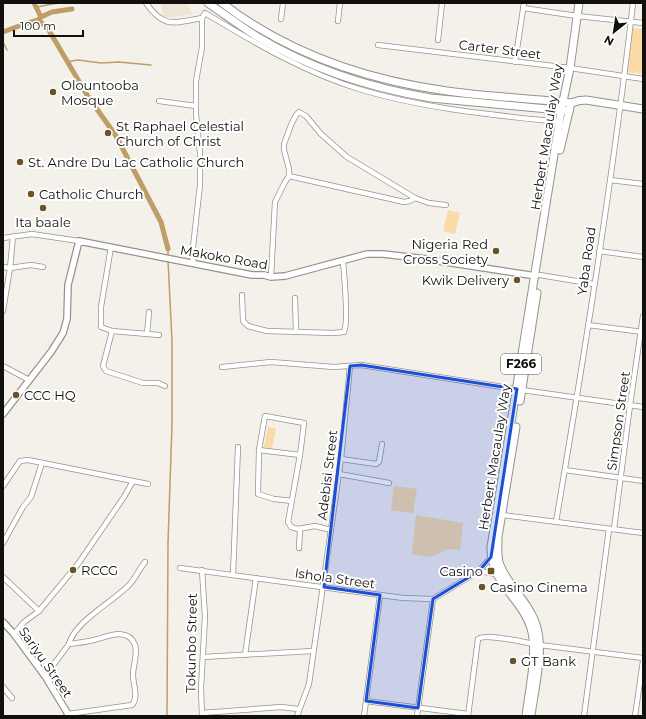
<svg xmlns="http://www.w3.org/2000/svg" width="646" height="719" font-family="Montserrat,sans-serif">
	<rect width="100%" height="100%" fill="#f4f1eb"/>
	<path fill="#ede5d8" d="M162,3H186L193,14L163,18Z"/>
	<g fill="#fbdba5">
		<path d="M633,28L643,29V74L625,72L627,50Z"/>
		<path d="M448,210L460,213L455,234L443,231Z"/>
		<path d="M268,427L276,428L272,449L264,447Z"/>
		<path d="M394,486L417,489L413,513L391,510Z"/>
		<path d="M416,515L463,523L460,550L448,549L431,557L412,554Z"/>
	</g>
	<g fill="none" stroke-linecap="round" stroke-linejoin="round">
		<g stroke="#be9e66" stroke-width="1.5">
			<path d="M37,7L58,3"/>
			<path d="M3,42L7,50"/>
			<path d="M66,62L78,60L101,63L119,62L151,65"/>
			<path d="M168,249V256"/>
			<path d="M167,716L168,543L172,424V341L168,260"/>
		</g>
		<g stroke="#be9e66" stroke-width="5">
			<path d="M34,3L41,17L38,20L47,27L87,95L116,136L161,222L168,249"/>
			<path d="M41,17L52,12L72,9"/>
			<path d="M3,32L19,26L38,20"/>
		</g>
		<g stroke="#96938d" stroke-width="6">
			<g id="minor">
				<path d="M146,3C164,29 174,23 202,18"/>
				<path d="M523,8L577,16L643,23"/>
				<path d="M281,19L283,3"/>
				<path d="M338,21L340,3"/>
				<path d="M438,40L442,3"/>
				<path d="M378,45L570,68L643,79"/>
				<path d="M515,62L524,3"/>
				<path d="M159,101L196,106"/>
				<path d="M289,176L404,202L410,201L415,198"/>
				<path d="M610,180L643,184"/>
				<path d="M3,238L32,234L79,241"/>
				<path d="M111,247L101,307V327L112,331L159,335"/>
				<path d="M599,251L643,257"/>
				<path d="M194,263L192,256L200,185V153L196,114V81L202,47V18L205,13C255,43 305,73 362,90C426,109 494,115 560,122"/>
				<path d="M3,267L10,268L31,265L43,267"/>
				<path d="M540,275L594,284"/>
				<path d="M271,277L275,202L285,182L289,176V169L284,150V144L291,125L296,115L299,112L306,116L321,134L347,157L415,198L429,203L446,205"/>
				<path d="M242,295L243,321L248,326L267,331L333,333L344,332C349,322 344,275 343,261"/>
				<path d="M295,298L296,331"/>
				<path d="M3,311L10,268L13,237"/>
				<path d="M588,325L643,332"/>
				<path d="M112,331L103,366L106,371L143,383H158L165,386"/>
				<path d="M147,334L149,312"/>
				<path d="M3,366L29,380"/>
				<path d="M222,367L271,362L334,367L361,365L522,390L643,407"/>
				<path d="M259,450L300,455"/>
				<path d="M341,459L376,464L379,462L382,444"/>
				<path d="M565,470L643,481"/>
				<path d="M339,474L389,483"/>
				<path d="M3,486L20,461L28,460L148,484"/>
				<path d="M292,501L274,499L258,494L259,450L265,416L304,423L300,455L288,522L291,527L298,529L315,526L331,530"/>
				<path d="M502,515L643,533"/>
				<path d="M556,522C585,350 613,177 633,3"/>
				<path d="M614,529L630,405L643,316"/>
				<path d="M3,543L23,507L31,497L42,463"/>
				<path d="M299,548L300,529"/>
				<path d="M180,568L403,598L433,599L479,571L491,557"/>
				<path d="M202,570L205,617L201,688L202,716"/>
				<path d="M479,571L496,574"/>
				<path d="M233,575L238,447"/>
				<path d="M3,577L39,611"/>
				<path d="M14,634L24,622L39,611L78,564L124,497L133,481"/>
				<path d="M540,645L643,658"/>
				<path d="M245,655L256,578"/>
				<path d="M203,657L313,651"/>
				<path d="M45,676L69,644C75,621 113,602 129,585C136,578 139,569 145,562"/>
				<path d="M3,687L12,698"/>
				<path d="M366,701L468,714"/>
				<path d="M202,713L281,707L298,709"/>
				<path d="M68,714L132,705C139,697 133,685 133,675C133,665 138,654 135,645C128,626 107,637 94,640C86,642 78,643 69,644"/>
				<path d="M297,716L309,684L341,459L350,366"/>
				<path d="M364,716L380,595"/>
				<path d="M417,716L433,599"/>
				<path d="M468,716L478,639C485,633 523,642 534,644"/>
				<path d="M584,716L609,529"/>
				<path d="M635,716L643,661"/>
			</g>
		</g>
		<g stroke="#96938d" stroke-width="8">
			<g id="tertiary">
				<path d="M3,414L51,352L63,333L67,319L68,285L79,241L252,275H264L271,277L285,276L367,254H383L426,259L536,276"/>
				<path d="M3,622L14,634L45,676L68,714L67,716"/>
			</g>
		</g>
		<g stroke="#96938d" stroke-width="9">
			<g id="primary">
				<path d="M208,3C224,14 240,26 256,36C309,68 370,88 431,98L569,111"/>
				<path d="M222,3C287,53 367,80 447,91C488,97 530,98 571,103"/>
			</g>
		</g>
		<g stroke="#96938d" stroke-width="9">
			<g id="trunk">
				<path d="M560,150L571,103C576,101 580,100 586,100L643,109"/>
				<path d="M520,401L537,293"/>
				<path d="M516,427L498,537C498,545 497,554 499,562C506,585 531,603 537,628C544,652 534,691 531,716"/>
				<path d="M526,716C529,691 538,652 531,628C521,597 490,583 491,547L561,111L570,68L579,3"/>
			</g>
		</g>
		<use href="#minor" stroke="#fff" stroke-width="4.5"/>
		<use href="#tertiary" stroke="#fff" stroke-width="5.5"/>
		<use href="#primary" stroke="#fff" stroke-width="7"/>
		<use href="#trunk" stroke="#fff" stroke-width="7"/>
	</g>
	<path fill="#1d4ed8" fill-opacity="0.2" stroke="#1d4ed8" stroke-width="3" stroke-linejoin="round" d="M361,365L517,389L491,557L479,571L433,599L418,708L366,701L380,595L324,587L350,366Z"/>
	<g fill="#6c5324" stroke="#fff" stroke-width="1.5">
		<circle cx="53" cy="92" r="4"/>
		<circle cx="108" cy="133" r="4"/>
		<circle cx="20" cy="162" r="4"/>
		<circle cx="31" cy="194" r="4"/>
		<circle cx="43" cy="208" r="4"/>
		<circle cx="496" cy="251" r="4"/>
		<circle cx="517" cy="280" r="4"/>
		<circle cx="16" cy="395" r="4"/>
		<circle cx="73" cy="570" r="4"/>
		<rect x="487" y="567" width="8" height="8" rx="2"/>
		<circle cx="482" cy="587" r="4"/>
		<circle cx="513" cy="661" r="4"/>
	</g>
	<g text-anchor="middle" stroke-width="4" stroke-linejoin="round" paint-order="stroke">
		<rect fill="#fff" stroke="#585856" stroke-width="1" x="501" y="354" width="40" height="20" rx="3"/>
		<g font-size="12" font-weight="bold" fill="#11100e">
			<text x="521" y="368">F266</text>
		</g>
		<g font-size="13" fill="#11100e" stroke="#fff">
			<text transform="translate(500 49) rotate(7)" y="5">Carter Street</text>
			<text transform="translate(546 137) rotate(-81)" y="5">Herbert Macaulay Way</text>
			<text transform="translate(224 257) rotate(10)" y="5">Makoko Road</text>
			<text transform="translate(586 261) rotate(-82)" y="5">Yaba Road</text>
			<text transform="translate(618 421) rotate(-82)" y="5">Simpson Street</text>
			<text transform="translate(494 457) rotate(-81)" y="5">Herbert Macaulay Way</text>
			<text transform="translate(327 475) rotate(-83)" y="5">Adebisi Street</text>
			<text transform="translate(335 578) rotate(8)" y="5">Ishola Street</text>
			<text transform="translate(191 643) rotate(-89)" y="5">Tokunbo Street</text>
			<text transform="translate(46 662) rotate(55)" y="5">Sariyu Street</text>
		</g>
		<g font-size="13" fill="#11100e" stroke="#fff" text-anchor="start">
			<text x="61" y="90">Olountooba<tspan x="61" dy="15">Mosque</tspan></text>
			<text x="116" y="131">St Raphael Celestial<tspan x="116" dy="15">Church of Christ</tspan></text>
			<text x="28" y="167">St. Andre Du Lac Catholic Church</text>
			<text x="39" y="199">Catholic Church</text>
			<text x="43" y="227" text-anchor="middle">Ita baale</text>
			<text x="488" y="249" text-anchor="end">Nigeria Red<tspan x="488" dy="15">Cross Society</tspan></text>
			<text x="509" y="285" text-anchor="end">Kwik Delivery</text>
			<text x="24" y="400">CCC HQ</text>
			<text x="81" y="575">RCCG</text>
			<text x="483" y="576" text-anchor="end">Casino</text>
			<text x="490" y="592">Casino Cinema</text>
			<text x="521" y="666">GT Bank</text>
		</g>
	</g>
	<rect width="646" height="719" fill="none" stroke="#11100e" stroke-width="8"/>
	<g transform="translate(614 32) rotate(210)" stroke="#ffffff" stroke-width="3" paint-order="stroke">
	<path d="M0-3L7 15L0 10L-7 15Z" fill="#11100e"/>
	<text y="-6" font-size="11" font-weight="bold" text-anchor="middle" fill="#11100e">N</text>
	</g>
	<path d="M14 30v6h69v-6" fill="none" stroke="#11100e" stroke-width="2"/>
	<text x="20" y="30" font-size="12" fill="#11100e" stroke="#ffffff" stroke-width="3" paint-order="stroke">100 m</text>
</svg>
